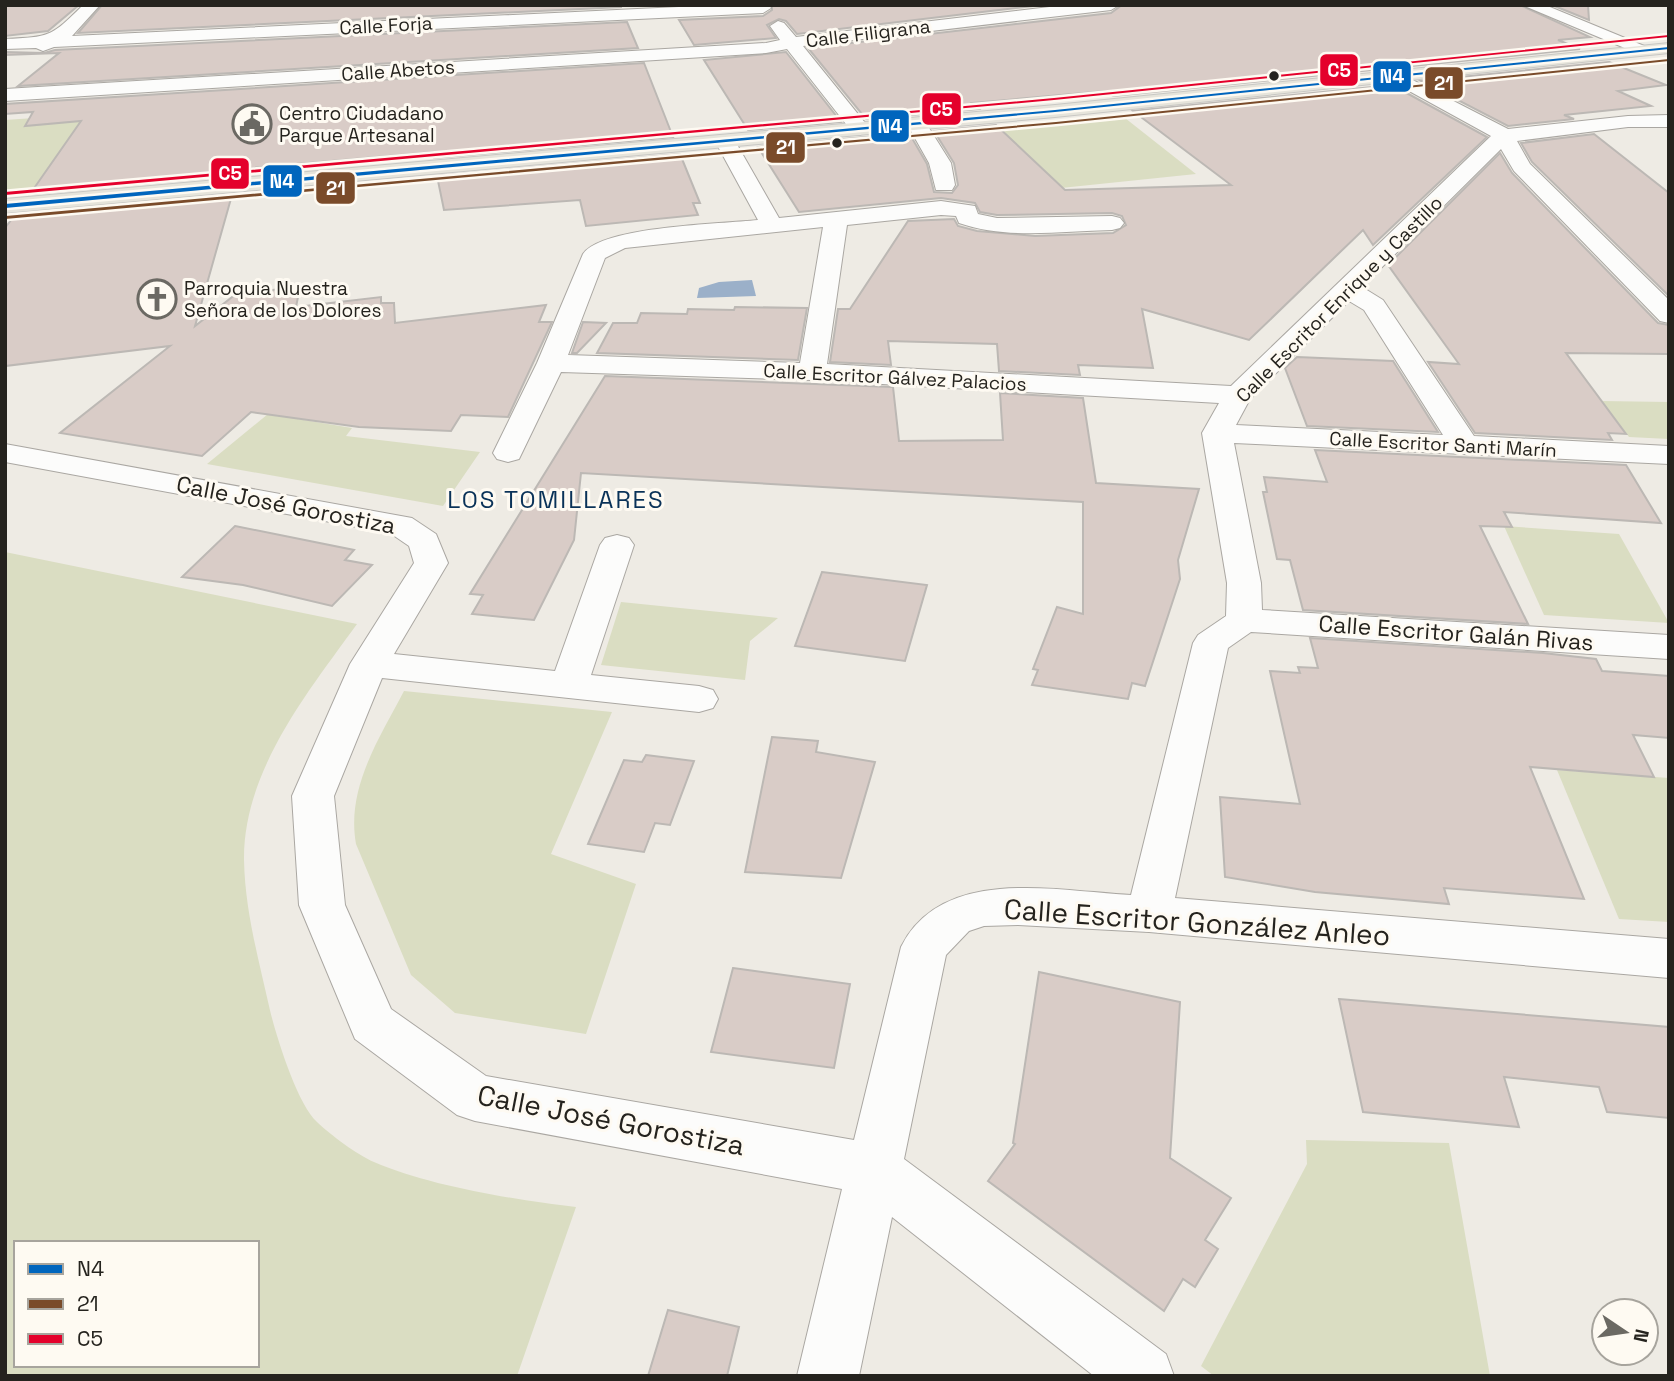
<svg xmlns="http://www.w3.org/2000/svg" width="1674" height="1381" font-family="'Space Grotesk',sans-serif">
	<rect width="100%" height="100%" fill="#eeebe4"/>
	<g fill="#daddc2" fill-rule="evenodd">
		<path d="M311,99L307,163L5,190V120Z"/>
		<path d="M1125,118L1196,174L1061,188L1001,129Z"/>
		<path d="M1601,401L1669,402V439L1629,437Z"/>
		<path d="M268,414L352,428L346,436L480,452L443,506L207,464Z"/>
		<path d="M1504,526L1619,534L1669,623L1544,615Z"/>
		<path d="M5,552L357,624C308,692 243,771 244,860C245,910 258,957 269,1006C275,1033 297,1104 317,1122C332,1136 356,1154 374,1162C429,1186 516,1200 576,1207L517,1376H5ZM16,1243H257V1365H16Z"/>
		<path d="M621,602L778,618L750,641L745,680L601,665Z"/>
		<path d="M404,691L612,712L551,854L636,884L586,1034L455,1013L411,975L356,844C346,788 379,739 404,691Z"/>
		<path d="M1557,770L1669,778V922L1619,919Z"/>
		<path d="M1306,1140L1449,1143L1490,1376H1214L1201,1366L1307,1164Z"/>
	</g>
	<path fill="#9bb0c9" d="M752,280L756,296L697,298L699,288L719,282Z"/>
	<g fill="#d9ccc7" stroke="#bcb8b4" stroke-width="2">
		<path d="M5,5H79L48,31L5,36Z"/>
		<path d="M102,5H621V7L78,33Z"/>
		<path d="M772,5H1042L797,34L786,21L779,19L767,25L776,38L694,45L679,20L763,16L772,10Z"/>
		<path d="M1122,5H1520L1590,37L1558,40L1580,49L1113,96L1106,91L972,103L979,109L866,119L808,48L1111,13Z"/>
		<path d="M1552,5H1588L1589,20Z"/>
		<path d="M627,22L638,48L18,86L59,53L5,55V52L44,53L55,50Z"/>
		<path d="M786,52L841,122L748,130L704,60Z"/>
		<path d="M1609,62L1666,85L1618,91L1651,106L1564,115L1574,119L1508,126L1421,81Z"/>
		<path d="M644,63L673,137L434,158L433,152L241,169L239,175L30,194L81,121L25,126L33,112L5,114V104Z"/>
		<path d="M1392,85L1487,137L1373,245L1363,230L1249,340L1142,309L1153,368L1078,365L1080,375L999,371L997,344L888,341L891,365L830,362L838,309H850L908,221L954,219L958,226L977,231L1035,236L1113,233L1126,225L1122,216L1112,213L997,215L980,212L975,203L941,198L799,212L758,147L909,133L927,164L934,192L952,193L958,185L954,163L934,131L996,125L1065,190L1231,185L1133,111Z"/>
		<path d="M1594,134L1669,193V296L1532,162L1521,143Z"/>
		<path d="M1500,153L1512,173L1658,323L1669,325V354L1566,353L1626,434L1608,433L1612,440L1475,433L1428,362L1459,364L1388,265Z"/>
		<path d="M680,154L700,203H693L698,215L586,226L580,200L444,210L437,176Z"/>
		<path d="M232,195L195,326L236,294L300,287L296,307L381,297V303H394L395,323L546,305L539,322H552L508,417L461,415L451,431L359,427L251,412L202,456L60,433L170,346L5,366V228L15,215Z"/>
		<path d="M735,307L807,308L798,360L597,353L613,323H637L641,313L687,314L688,309L734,310Z"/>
		<path d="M583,322L606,323L577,353H572Z"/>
		<path d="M1297,357L1393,361L1438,432L1307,426L1285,368Z"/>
		<path d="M605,376L893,387L899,441L1003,440L1000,393L1083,398L1096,483L1199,489L1178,560L1180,579L1145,686L1132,683L1128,699L1032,685L1038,670L1033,669L1057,607L1083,614V502L581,473L574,540L534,620L472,614L483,595L470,594Z"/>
		<path d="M1315,450L1626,465L1661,523L1504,512L1512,527L1480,526L1528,624L1303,610L1290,560L1277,559L1263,492H1267L1264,477L1327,482Z"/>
		<path d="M235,526L354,550L345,560L372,565L332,606L243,585L182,577Z"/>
		<path d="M822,572L927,585L905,661L795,646Z"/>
		<path d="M1310,638L1543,653L1596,659L1602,671L1669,676V738L1633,735L1654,777L1530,767L1584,899L1444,888L1449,904L1315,892L1225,877L1220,797L1300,804L1270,671L1300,673L1298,667L1318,668Z"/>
		<path d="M772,737L818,741L816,752L875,762L841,878L745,872Z"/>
		<path d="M646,755L694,761L670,825L655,823L644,852L588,844L624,760L642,762Z"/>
		<path d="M733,968L850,984L834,1068L711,1052Z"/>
		<path d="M1039,972L1180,1002L1170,1158L1231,1198L1205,1240L1218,1249L1195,1287L1183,1279L1164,1311L988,1181L1015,1144L1013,1143Z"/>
		<path d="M1339,999L1669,1027V1118L1607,1112L1599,1087L1504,1077L1519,1127L1363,1112Z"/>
		<path d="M668,1310L739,1327L727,1376H648Z"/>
	</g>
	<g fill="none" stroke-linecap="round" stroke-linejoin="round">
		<g stroke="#aaa7a2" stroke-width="2">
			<g id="minor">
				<path d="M83,5H100L72,36L720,5H769L771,8L763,13L54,47L43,51L36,48L5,49V39C50,37 51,37 83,5Z"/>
				<path d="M1066,5H1119L1111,10L803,46L870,129L860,135L853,133L787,49L766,53L5,101V89L766,43L780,40L770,26L778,21L784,23L796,37Z"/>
				<path d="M1522,5H1545L1654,50L1645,55L1639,54Z"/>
				<path d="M1397,72L1508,129L1628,116L1669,115V127H1628L1517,141L1530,164L1669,300V323L1660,321L1514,171L1501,149L1362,287L1383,300L1474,436L1669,446V464L1234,443L1261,583L1262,610L1669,635V659L1251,632L1228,648L1175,898L1669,939V978L1149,932L1018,925L984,926L969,931L946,955L904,1159L1166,1354L1174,1376H1094L892,1217L859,1376H797L842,1189L475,1121L457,1115L355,1039L299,905L292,796L350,664L414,563L409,546L390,533L5,462V444L412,518L436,534L448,563L394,654L555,671L600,545L605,538L617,535L629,538L634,545L591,675L699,686L713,690L718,699L713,708L699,712L382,678L334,796L345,905L391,1009L486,1076L854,1140L901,947C942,865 1056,891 1131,895L1193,643L1198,635L1226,616L1227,583L1202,433L1219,403L812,380L561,372L519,459L508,462L497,459L493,453L537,363L583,254C602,226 722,224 758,220L715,141L725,135L735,141L779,218L941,201L975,206L978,214L997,218L1112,216L1120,218L1124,223L1120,228L1112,230C1061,231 1008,240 959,223L956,216L941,215L847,225L827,364L1231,386L1491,136L1391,81L1388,77L1391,73ZM823,227L800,363L568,355L605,258L625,248ZM1349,301L1364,310L1443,435L1236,425L1250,399Z"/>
				<path d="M917,118L924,120L951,163L955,185L952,190H936L929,163L907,124Z"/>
			</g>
		</g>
		<g stroke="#c9c8c4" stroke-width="2">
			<path id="major" d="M1669,43V53L1055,117L5,213V199L1055,105Z"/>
		</g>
		<use href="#minor" fill="#fcfcfb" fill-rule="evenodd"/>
		<use href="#major" fill="#e6e4db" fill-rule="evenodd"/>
		<g stroke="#fefaf2" stroke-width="5">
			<path id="bus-1" d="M1669,47V49L1055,112L5,208V204L1055,110Z"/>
		</g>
		<g stroke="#fefaf2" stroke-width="5">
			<path id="bus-2" d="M1669,59V61L1056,124L5,219L6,216L1056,122Z"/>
		</g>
		<g stroke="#fefaf2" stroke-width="5">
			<path id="bus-3" d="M1669,35L1668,37L1054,100L5,195V192L1054,98Z"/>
		</g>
		<use href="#bus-1" fill="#0065bd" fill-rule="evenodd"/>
		<use href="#bus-2" fill="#7a4b2a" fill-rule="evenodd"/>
		<use href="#bus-3" fill="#e4002b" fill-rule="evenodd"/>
	</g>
	<defs>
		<g id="civic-ring" transform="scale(2.0125)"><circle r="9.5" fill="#fefaf2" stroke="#6b6963" stroke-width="1.5"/><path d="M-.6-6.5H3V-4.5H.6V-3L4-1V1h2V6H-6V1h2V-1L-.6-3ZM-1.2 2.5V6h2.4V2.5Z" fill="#6b6963"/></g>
		<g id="church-ring" transform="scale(2.0125)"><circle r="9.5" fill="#fefaf2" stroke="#6b6963" stroke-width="1.5"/><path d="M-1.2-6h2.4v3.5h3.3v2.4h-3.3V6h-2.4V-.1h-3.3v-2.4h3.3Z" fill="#6b6963"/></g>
	</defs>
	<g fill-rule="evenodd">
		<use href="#civic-ring" x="252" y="124"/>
		<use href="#church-ring" x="157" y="299"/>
	</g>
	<g fill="#25231e" stroke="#fefaf2" stroke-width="2.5">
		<circle cx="1274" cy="76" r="6"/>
		<circle cx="837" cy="143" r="6"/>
	</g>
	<g text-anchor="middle" stroke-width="6" stroke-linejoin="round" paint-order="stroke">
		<g font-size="19" fill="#25231e" stroke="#fefaf2">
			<text transform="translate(386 25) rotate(-3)" y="7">Calle Forja</text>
			<text transform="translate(868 33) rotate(-7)" y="7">Calle Filigrana</text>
			<text transform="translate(398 70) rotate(-4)" y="7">Calle Abetos</text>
			<text transform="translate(1339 299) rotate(-45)" y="7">Calle Escritor Enrique y Castillo</text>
			<text transform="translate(895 377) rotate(3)" y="7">Calle Escritor Gálvez Palacios</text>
			<text transform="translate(1443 444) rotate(3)" y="7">Calle Escritor Santi Marín</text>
		</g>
		<g font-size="19" fill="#25231e" stroke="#fefaf2" text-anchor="start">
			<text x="279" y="120">Centro Ciudadano<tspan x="279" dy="22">Parque Artesanal</tspan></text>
			<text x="184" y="295">Parroquia Nuestra<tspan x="184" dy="22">Señora de los Dolores</tspan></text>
		</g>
		<g font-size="23" fill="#25231e" stroke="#fefaf2">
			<text transform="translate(286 505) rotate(11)" y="8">Calle José Gorostiza</text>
			<text transform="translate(1456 633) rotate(4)" y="8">Calle Escritor Galán Rivas</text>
		</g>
		<g font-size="24" letter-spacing="2" fill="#0a3258" stroke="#fefaf2">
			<text x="556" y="508">LOS TOMILLARES</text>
		</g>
		<g font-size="28" fill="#25231e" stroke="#fefaf2">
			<text transform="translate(1197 922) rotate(4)" y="10">Calle Escritor González Anleo</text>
			<text transform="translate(611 1120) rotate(11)" y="10">Calle José Gorostiza</text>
		</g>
	</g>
	<g stroke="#fefaf2" stroke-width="2.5">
		<rect x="1319" y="53" width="40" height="34" rx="7" fill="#e4002b"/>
		<rect x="1372" y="60" width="40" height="33" rx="7" fill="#0065bd"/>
		<rect x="1424" y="66" width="40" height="34" rx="7" fill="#7a4b2a"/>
		<rect x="921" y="92" width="41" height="34" rx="7" fill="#e4002b"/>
		<rect x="870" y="109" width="40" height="34" rx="7" fill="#0065bd"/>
		<rect x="765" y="131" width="41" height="33" rx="7" fill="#7a4b2a"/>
		<rect x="210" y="157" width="40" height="33" rx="7" fill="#e4002b"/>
		<rect x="262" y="164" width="41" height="34" rx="7" fill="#0065bd"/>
		<rect x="315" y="171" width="41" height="34" rx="7" fill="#7a4b2a"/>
	</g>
	<g font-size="19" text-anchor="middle" font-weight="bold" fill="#fff">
		<text x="1339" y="77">C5</text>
		<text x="1392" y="83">N4</text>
		<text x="1444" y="90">21</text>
		<text x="941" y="116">C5</text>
		<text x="890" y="133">N4</text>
		<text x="786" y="154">21</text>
		<text x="230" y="180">C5</text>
		<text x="282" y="188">N4</text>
		<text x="336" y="195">21</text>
	</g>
	<rect width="1674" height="1381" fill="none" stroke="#25231e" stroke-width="14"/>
	<rect x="14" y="1241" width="245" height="126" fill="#fefaf2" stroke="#a7a49d" stroke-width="2"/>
	<rect x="28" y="1264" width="35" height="10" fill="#0065bd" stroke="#a7a49d" stroke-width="2"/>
	<text x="77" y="1276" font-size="21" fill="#25231e">N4</text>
	<rect x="28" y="1299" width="35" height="10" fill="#7a4b2a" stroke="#a7a49d" stroke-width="2"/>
	<text x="77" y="1311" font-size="21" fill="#25231e">21</text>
	<rect x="28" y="1334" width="35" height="10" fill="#e4002b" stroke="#a7a49d" stroke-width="2"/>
	<text x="77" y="1346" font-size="21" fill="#25231e">C5</text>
	<g transform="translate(1625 1332) rotate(103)"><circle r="33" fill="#fefaf2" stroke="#a7a49d" stroke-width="2"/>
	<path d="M0-5L12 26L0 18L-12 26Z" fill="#6b6963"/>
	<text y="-10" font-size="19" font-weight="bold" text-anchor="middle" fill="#25231e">N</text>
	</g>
</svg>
